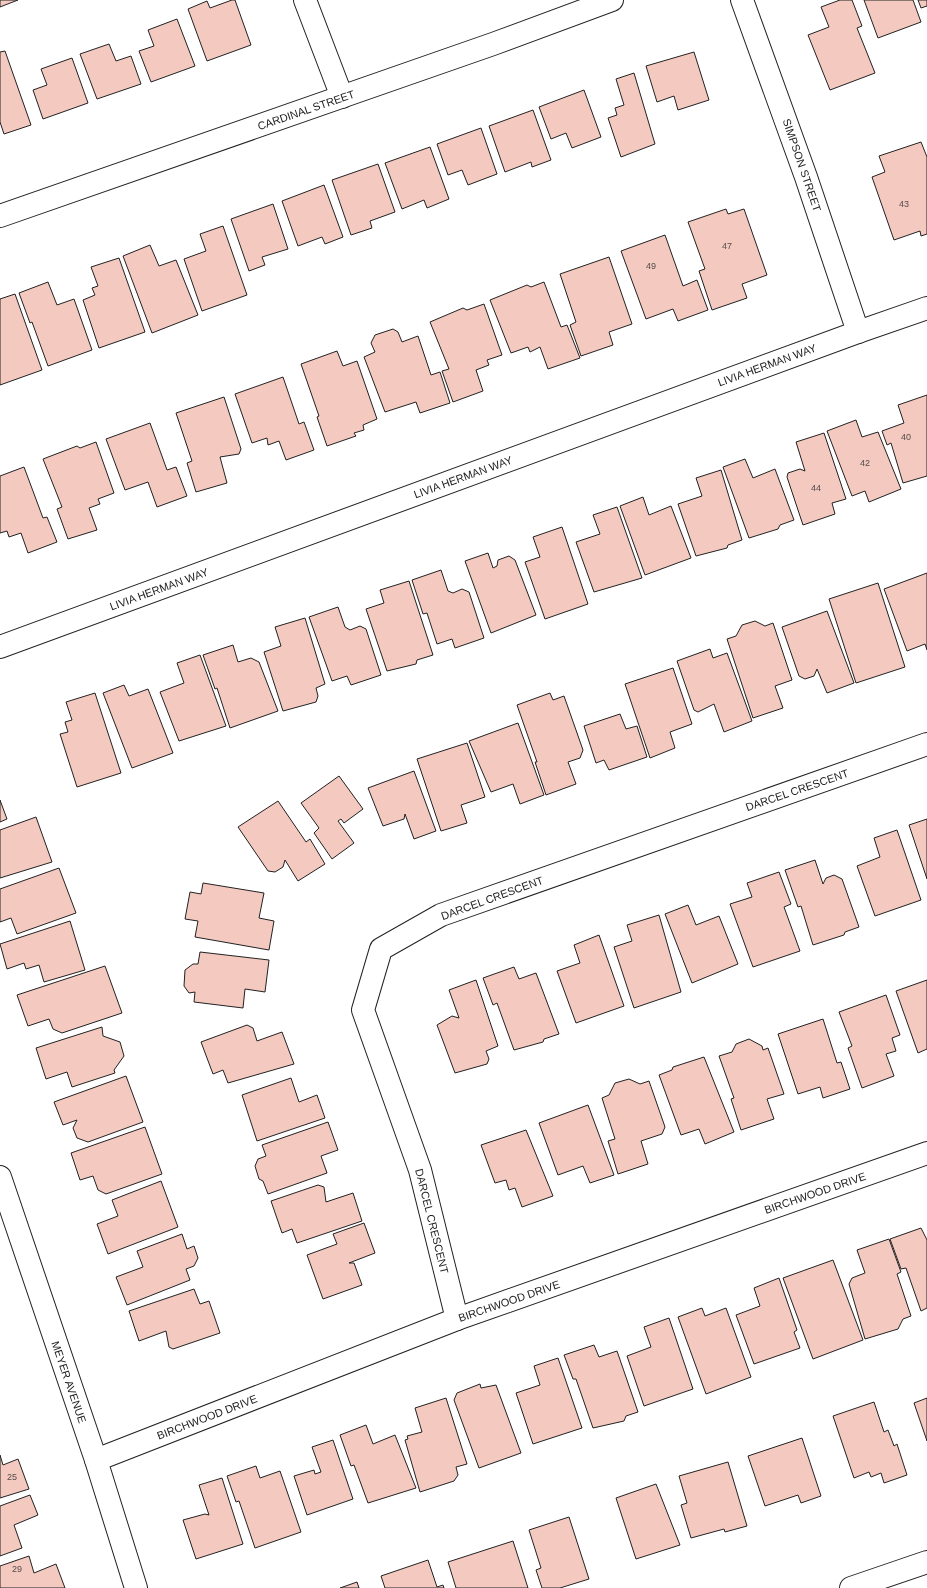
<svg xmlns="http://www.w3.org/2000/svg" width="927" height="1588" font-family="Helvetica,sans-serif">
	<rect width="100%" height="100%" fill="#fff"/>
	<g fill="#f3c9c0" stroke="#222">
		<path d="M0,0H18L0,7Z"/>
		<path d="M232,0H235L251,45L207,61L188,9L207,1L210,8Z"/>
		<path d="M840,0H852L862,26L857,28L875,73L830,90L808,35L829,27L821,7Z"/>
		<path d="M864,0H913L921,22L878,38Z"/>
		<path d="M918,0H927V6L921,8Z"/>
		<path d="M177,19L195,66L151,82L139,51L154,46L148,30Z"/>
		<path d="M109,44L116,61L131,56L141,84L97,99L80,54Z"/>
		<path d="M5,51L31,125L4,134L0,122V52Z"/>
		<path d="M694,52L709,100L678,110L674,96L657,102L646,66Z"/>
		<path d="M72,58L88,103L43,119L33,90L47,85L41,69Z"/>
		<path d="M634,73L655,144L621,157L608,118L617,115L615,108L624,105L616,79Z"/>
		<path d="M584,90L601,137L572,148L566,133L551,139L539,107Z"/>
		<path d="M533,110L551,160L532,167L531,162L505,172L489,126Z"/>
		<path d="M481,128L497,174L468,185L462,170L448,175L437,144Z"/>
		<path d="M921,142L927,157V234L921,236L920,231L894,240L872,177L885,172L879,156Z"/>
		<path d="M430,147L449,199L427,208L424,200L402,209L385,163Z"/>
		<path d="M378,164L395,212L370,221L372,228L351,235L332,180Z"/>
		<path d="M324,185L343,237L325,244L322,237L298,246L282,201Z"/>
		<path d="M273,204L288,249L262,257L265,265L249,271L231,219Z"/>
		<path d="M726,209L728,214L744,209L767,275L742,284L747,298L712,310L699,271L705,269L688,222Z"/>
		<path d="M223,226L247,295L202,311L184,259L206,251L200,234Z"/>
		<path d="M665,235L683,286L697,280L708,310L678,321L673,309L646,319L621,251Z"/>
		<path d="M150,245L159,266L176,260L198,315L152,333L123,256Z"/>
		<path d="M609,257L632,324L609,332L613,345L581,356L570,325L576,322L560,274Z"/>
		<path d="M119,258L145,332L99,348L83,300L95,295L92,288L98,286L91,267Z"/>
		<path d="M48,282L57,305L74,299L92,350L48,366L32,322L30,323L19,293Z"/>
		<path d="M544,282L561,327L567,325L580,358L548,369L540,347L530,352L528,347L511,353L490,300L527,285L531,287Z"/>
		<path d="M15,294L42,370L0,385V299Z"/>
		<path d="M484,304L502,355L487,360L489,365L476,370L483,391L453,402L442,371L449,369L430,322L463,308L467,310Z"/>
		<path d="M393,329L398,332L402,342L418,336L431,375L440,372L450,403L420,413L416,402L385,412L364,357L375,352L371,343L375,335Z"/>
		<path d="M337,351L343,366L357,361L377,419L363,425L364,430L354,433L356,436L327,446L317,417L319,416L301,364Z"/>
		<path d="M283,377L299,424L304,422L314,450L286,460L279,441L268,445L267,438L252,443L235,394Z"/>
		<path d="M927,395V476L903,483L891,443L887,445L882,431L904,423L898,405Z"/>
		<path d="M224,397L241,449L239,454L220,457L227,483L196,492L187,463L192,461L176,413Z"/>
		<path d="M856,420L862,437L878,432L901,489L869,502L865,491L852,496L827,431Z"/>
		<path d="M150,423L167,470L176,467L187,496L157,507L148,482L125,490L106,439Z"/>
		<path d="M824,433L846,499L832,503L835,514L803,525L787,477L788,473L800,469L805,471L796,442Z"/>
		<path d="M96,442L114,493L98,499L100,504L89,508L97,530L68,539L57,509L62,507L43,459L77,446L80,448Z"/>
		<path d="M745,459L753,478L775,469L794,520L780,525L778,529L749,538L723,467Z"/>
		<path d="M24,467L43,518L47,517L57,542L28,553L21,533L9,537L7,531L0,533V476Z"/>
		<path d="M721,470L742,540L728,545L727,548L696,556L678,504L702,496L696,478Z"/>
		<path d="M643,497L649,515L671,506L691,558L645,575L620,506Z"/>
		<path d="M617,507L642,578L594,592L576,542L600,534L593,515Z"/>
		<path d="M562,527L588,604L545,619L525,562L540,557L533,537Z"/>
		<path d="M488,553L493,568L497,566L498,560L509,556L515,560L536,615L491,633L465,561Z"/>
		<path d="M441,570L448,591L453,593L462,589L469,592L484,638L455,648L452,639L437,644L427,613L423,614L412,580Z"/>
		<path d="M927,573V650L925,644L907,651L884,589Z"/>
		<path d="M409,581L433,655L417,660L416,664L387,671L366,609L384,603L380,590Z"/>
		<path d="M878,583L905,667L856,683L829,599Z"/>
		<path d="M338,607L345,627L350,630L360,626L366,629L381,675L351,685L347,676L332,681L309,617Z"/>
		<path d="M827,611L854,683L827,693L817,669L814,676L805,679L799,676L782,627Z"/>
		<path d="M305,618L325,684L316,688L318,696L316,702L283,711L264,652L281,646L275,627Z"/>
		<path d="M755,621L765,626L773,623L792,680L775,686L783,708L753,718L727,639L736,636L742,625Z"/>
		<path d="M233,645L238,662L251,658L259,662L278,711L230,728L217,688L215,689L203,655Z"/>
		<path d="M710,649L713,658L727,653L752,721L724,732L714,704L698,712L694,710L677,661Z"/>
		<path d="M200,655L226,726L179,741L160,692L184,683L177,663Z"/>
		<path d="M673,668L692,724L670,732L675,748L650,758L625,684Z"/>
		<path d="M124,685L129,696L148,689L173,753L132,768L103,693Z"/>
		<path d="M95,693L121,773L77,787L60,734L68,732L65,722L72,720L66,702Z"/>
		<path d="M550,693L553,700L564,696L583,750L580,758L568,762L576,784L546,795L535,762H537L517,705Z"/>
		<path d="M620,714L626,729L637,726L647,757L609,770L604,760L596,763L584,726Z"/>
		<path d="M518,723L544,795L520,804L513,784L491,792L469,741Z"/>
		<path d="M467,743L485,797L461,805L467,823L441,831L417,759Z"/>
		<path d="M414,771L436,831L414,839L405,814L404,819L383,826L368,788Z"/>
		<path d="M339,776L363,809L344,823L341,819L338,821L354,843L332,859L314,833L319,828L301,803Z"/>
		<path d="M0,800L7,819L0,822Z"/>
		<path d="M278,801L306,842L310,839L325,864L298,881L285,860L283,867L275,872L268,871L238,827Z"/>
		<path d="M36,817L52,862L0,878V830Z"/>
		<path d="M927,819V879L909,825Z"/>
		<path d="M897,830L921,900L875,916L857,866L880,857L874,838Z"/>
		<path d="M815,860L823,884L826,878L834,875L842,879L859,927L845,932L844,935L813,945L801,906L798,907L785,870Z"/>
		<path d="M59,868L76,913L17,934L11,918L0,922V889Z"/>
		<path d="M779,872L791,904L784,907L800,951L753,967L730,904L752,897L747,883Z"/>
		<path d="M203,883L264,893L259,918L274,921L269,950L195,937L198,921L185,919L190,892L201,894Z"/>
		<path d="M688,905L696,925L719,916L738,964L692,983L665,914Z"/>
		<path d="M659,915L681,992L634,1008L614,947L632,941L627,925Z"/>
		<path d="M70,921L85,970L44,982L39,965L26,969L24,963L7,969L0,944Z"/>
		<path d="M599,935L624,1006L576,1023L557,971L580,963L574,945Z"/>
		<path d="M200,952L269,960L265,992L245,989L243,1008L194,1002L195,992L189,993L184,986L185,970L193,964H198Z"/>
		<path d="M105,966L122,1013L62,1033L53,1029L49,1019L28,1026L17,995Z"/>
		<path d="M514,967L519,979L536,973L559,1034L544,1039L543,1042L514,1050L497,1003L493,1005L483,978Z"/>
		<path d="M476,980L498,1046L486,1051L489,1059L487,1064L455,1073L437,1025L452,1016L459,1018L449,990Z"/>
		<path d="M927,980V1049L918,1053L896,991Z"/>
		<path d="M886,995L900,1035L892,1038L896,1051L886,1054L894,1076L862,1088L848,1048L852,1046L839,1012Z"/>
		<path d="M823,1019L837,1063L841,1062L850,1089L823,1098L820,1087L798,1094L778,1034Z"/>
		<path d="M247,1025L253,1028L257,1041L282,1032L294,1064L228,1083L223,1070L213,1074L201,1042Z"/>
		<path d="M102,1027L103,1036L120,1042L124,1056L114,1070L115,1073L72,1087L67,1072L46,1079L36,1048Z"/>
		<path d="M749,1039L762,1046L763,1050L768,1048L784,1094L767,1099L774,1119L741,1130L731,1099L734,1098L719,1056L732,1052L736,1044Z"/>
		<path d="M704,1057L734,1132L705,1144L699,1129L681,1135L659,1075L672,1070L673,1067Z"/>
		<path d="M126,1076L143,1122L88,1142L77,1138L73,1128L77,1120L63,1125L54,1102Z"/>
		<path d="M291,1078L299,1102L317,1095L325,1118L257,1141L242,1095Z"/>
		<path d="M629,1079L640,1084L649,1081L665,1127L662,1134L641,1141L648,1164L618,1174L608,1141L615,1139L602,1098L609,1095L615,1083Z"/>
		<path d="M588,1105L614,1175L590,1183L583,1166L558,1175L539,1123Z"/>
		<path d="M328,1122L338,1150L321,1156L327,1173L268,1194L263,1181L259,1179L255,1166L258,1159L266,1156L262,1145Z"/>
		<path d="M145,1127L162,1174L106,1194L98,1190L93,1176L80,1180L71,1153Z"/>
		<path d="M526,1130L553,1196L522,1207L515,1188L509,1190L506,1180L495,1183L481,1145Z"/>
		<path d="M161,1181L178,1227L108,1254L97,1224L118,1216L112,1200Z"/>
		<path d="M318,1185L324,1187L326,1202L353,1193L362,1221L297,1243L292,1229L282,1233L271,1201Z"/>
		<path d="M364,1223L375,1253L349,1263H354L362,1285L323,1299L307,1255L337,1244L333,1234Z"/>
		<path d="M921,1228L927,1240V1308L921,1311L906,1268L901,1269L890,1239Z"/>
		<path d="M182,1234L187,1249L194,1246L198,1258L194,1266L186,1269L190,1280L127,1305L116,1277L143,1267L137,1251Z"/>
		<path d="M889,1239L901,1272L897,1274L911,1316L903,1319L898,1329L865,1339L849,1284L852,1278L865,1273L857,1250Z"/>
		<path d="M833,1260L863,1340L813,1359L783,1278Z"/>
		<path d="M779,1278L797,1330L794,1332L800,1348L754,1364L736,1315L760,1306L754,1288Z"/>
		<path d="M194,1289L200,1304L209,1301L220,1333L173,1349L169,1347L166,1331L139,1341L129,1311Z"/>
		<path d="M702,1308L705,1316L726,1308L751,1377L706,1394L678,1317Z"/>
		<path d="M669,1318L693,1389L644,1406L627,1356L651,1347L644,1327Z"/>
		<path d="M594,1345L599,1357L617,1351L638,1412L626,1416L624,1421L593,1428L576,1379H573L564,1355Z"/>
		<path d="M558,1358L582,1428L533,1444L516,1393L540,1385L534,1366Z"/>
		<path d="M480,1384L481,1388L496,1385L521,1453L479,1468L454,1400L457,1393Z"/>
		<path d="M446,1398L467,1464L456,1467L458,1475L454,1481L420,1492L405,1440L408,1439L407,1436L422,1432L415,1408Z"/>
		<path d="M927,1398V1441L914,1403Z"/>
		<path d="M874,1402L884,1432L888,1430L894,1446L897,1444L907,1475L884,1483L881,1473L871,1477L869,1472L854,1478L833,1416Z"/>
		<path d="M366,1425L373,1444L395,1435L416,1488L368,1503L354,1465L351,1466L340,1435Z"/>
		<path d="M802,1438L821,1496L801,1503L798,1495L765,1506L748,1456Z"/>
		<path d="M333,1440L353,1499L307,1515L294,1476L314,1470L315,1474L321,1472L312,1447Z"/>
		<path d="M0,1455L3,1465L18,1459L29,1489L0,1498Z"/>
		<path d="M728,1462L747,1526L725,1532L724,1529L691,1538L681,1505L687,1503L679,1476Z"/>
		<path d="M256,1466L260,1478L280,1471L301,1532L255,1548L239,1501L236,1502L227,1476Z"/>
		<path d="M222,1478L243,1544L196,1559L183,1520L205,1514L209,1515L199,1485Z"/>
		<path d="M656,1484L680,1545L636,1559L616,1498Z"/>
		<path d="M30,1495L38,1515L14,1525L22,1548L0,1556V1506Z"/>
		<path d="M569,1517L589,1579L560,1588H542L536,1570L541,1568L529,1530Z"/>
		<path d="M513,1541L528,1588H456L448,1562Z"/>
		<path d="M29,1556L34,1573L56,1564L65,1588H0V1566Z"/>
		<path d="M428,1560L437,1587L443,1585L444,1588H385L381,1576Z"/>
		<path d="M357,1582L359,1588H340Z"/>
	</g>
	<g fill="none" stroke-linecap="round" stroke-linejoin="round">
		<g stroke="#222" stroke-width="24">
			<g id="street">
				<path d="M305,0L342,97"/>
				<path d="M742,0L806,177L858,332"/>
				<path d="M0,216L493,44L612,0"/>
				<path d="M0,647L858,332L927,308"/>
				<path d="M0,1177L96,1460L136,1588"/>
				<path d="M457,1319L420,1170L363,1010L381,949L441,915L927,744"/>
				<path d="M96,1460L457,1319L927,1153"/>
			</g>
		</g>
		<g stroke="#222" stroke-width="24">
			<path id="secondary" d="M851,1588L927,1562"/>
		</g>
		<use href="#street" stroke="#fff" stroke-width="22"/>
		<use href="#secondary" stroke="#fff" stroke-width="22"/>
	</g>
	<g text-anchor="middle" stroke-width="3" stroke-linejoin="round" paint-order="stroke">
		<g font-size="9" fill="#564c4a">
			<text x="904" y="207">43</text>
			<text x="727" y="249">47</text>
			<text x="651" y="269">49</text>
			<text x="906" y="440">40</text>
			<text x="865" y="466">42</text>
			<text x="816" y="491">44</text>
			<text x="12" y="1480">25</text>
			<text x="17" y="1572">29</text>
		</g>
		<g font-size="11" fill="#222" stroke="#fff">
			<text transform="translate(306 110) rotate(-19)" y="4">CARDINAL STREET</text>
			<text transform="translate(802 165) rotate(71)" y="4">SIMPSON STREET</text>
			<text transform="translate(767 365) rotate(-20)" y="4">LIVIA HERMAN WAY</text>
			<text transform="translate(463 477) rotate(-20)" y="4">LIVIA HERMAN WAY</text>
			<text transform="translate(159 589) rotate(-20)" y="4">LIVIA HERMAN WAY</text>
			<text transform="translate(797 790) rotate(-19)" y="4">DARCEL CRESCENT</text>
			<text transform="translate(492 898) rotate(-20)" y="4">DARCEL CRESCENT</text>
			<text transform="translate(815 1193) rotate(-19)" y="4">BIRCHWOOD DRIVE</text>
			<text transform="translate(432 1221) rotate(76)" y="4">DARCEL CRESCENT</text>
			<text transform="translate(509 1301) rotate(-19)" y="4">BIRCHWOOD DRIVE</text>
			<text transform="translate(69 1382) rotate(71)" y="4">MEYER AVENUE</text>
			<text transform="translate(207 1417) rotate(-21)" y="4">BIRCHWOOD DRIVE</text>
		</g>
	</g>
</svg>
